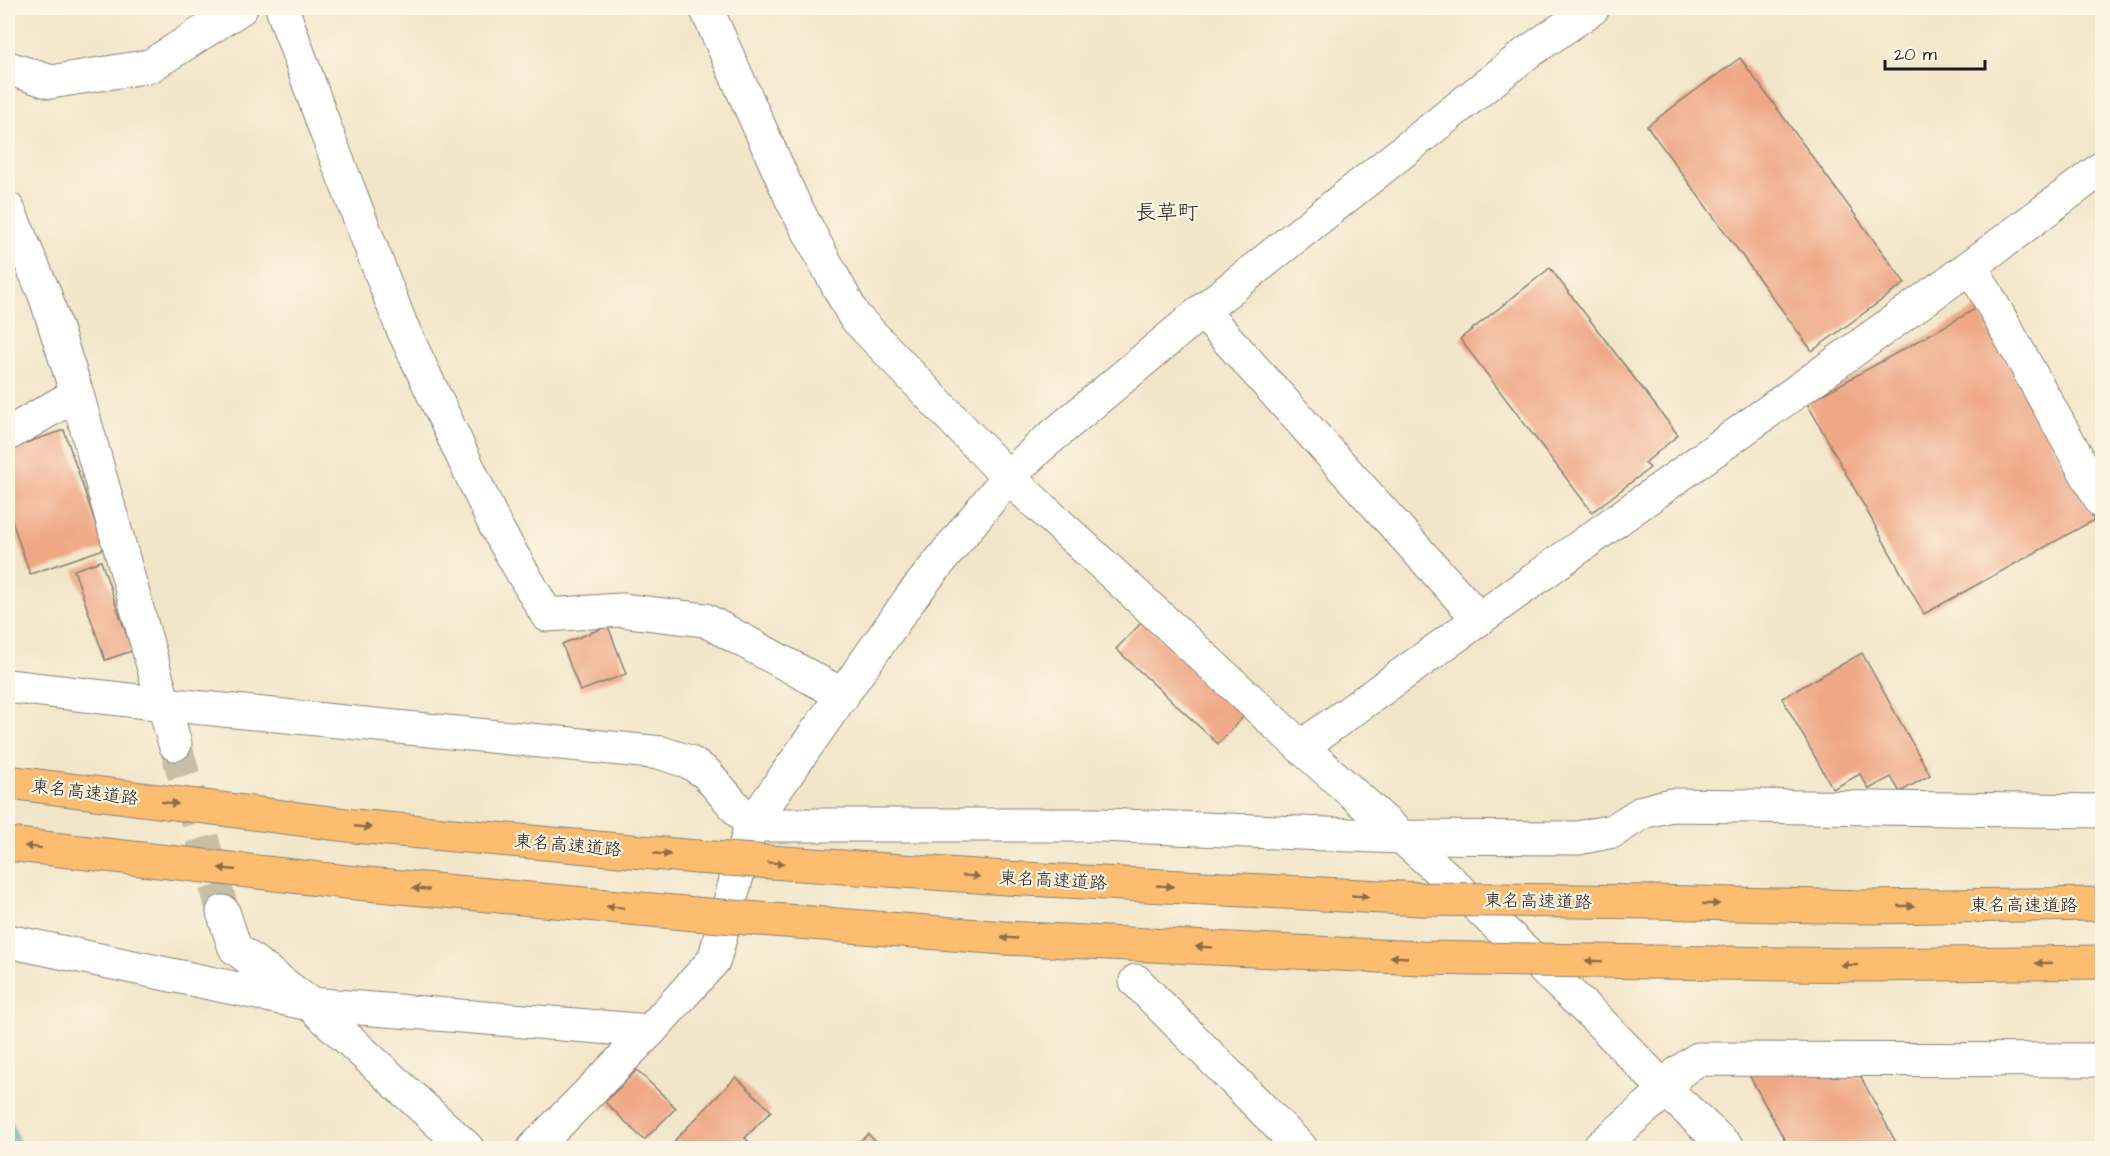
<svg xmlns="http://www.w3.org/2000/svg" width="2110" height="1156" font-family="'Architects Daughter','Klee One',sans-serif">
	<rect width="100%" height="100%" fill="#fcf5e5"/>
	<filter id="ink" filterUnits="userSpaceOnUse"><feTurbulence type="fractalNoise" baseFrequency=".0167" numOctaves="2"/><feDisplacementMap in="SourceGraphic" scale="12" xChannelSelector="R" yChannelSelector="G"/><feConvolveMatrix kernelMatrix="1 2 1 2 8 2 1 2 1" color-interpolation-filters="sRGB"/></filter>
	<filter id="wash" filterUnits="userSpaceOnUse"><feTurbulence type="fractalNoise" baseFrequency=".008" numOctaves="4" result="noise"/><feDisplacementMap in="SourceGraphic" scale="24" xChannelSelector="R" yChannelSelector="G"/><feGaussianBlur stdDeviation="1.35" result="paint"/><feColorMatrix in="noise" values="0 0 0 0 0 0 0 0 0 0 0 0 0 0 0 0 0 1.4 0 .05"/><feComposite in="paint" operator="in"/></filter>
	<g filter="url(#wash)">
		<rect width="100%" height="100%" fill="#f2e6c9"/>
		<path fill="#51c0c5" stroke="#366e70" stroke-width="1.5" d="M8,1114L21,1148H8Z"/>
		<g id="blocks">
			<g fill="#efa786">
				<path d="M1740,58L1905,283L1812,351L1647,126Z"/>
				<path d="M1550,268L1678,435L1645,463L1650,468L1592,512L1460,339Z"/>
				<path d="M1977,308L2094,520L1924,614L1807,403Z"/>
				<path d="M64,430L104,549L30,574L8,509V449Z"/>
				<path d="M101,561L132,651L105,660L74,570Z"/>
				<path d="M1142,622L1244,716L1218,744L1116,649Z"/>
				<path d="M608,626L626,674L580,691L562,644Z"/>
				<path d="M1862,653L1930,775L1900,792L1891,777L1869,789L1860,774L1833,789L1782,698Z"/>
				<path d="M637,1070L676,1108L644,1140L605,1102Z"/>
				<path d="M1858,1072L1899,1148H1789L1748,1073Z"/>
				<path d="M736,1077L771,1111L745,1138L752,1145L749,1148H684L675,1140Z"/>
				<path d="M868,1134L882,1148H853Z"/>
			</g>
		</g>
	</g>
	<g filter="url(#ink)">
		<use href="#blocks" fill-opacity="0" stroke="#878172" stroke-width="1.5"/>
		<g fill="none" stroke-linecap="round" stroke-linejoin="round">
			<path stroke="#c7bea6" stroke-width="33" stroke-dasharray="33 16" stroke-linecap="butt" d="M175,744L223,912"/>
			<g stroke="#878172" stroke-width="35">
				<g id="street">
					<path d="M282,8L326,131L401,325L496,527L547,615L621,610L705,620L843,695"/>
					<path d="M706,8L793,202L854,316L1008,477L1301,747L1432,864L1597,1019L1666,1090L1728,1148"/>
					<path d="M8,68L51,82L150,66L241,8"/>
					<path d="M8,209L45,295L77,394L175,744"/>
					<path d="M1971,266L2102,502"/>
					<path d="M1202,311L1479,619"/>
					<path d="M8,434L77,394"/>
					<path d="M8,686L163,704L662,753L689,762L706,773L751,825H1100L1401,837L1578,838L1613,831L1643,812L1671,805L2102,811"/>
					<path d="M1301,747L1971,266L2102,168"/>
					<path d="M223,912L235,948L310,1004L467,1148"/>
					<path d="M8,941L310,1004L650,1031"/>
					<path d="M1136,981L1301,1148"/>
					<path d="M534,1148L650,1031L714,960L751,825L912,596L1008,477L1042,445L1202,311L1527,53L1593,8"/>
					<path d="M1599,1148L1666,1090L1678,1073L1698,1059L2102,1060"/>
				</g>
			</g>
			<g stroke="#878172" stroke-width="35">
				<g id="highway">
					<path d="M8,782L354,826L697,857"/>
					<path d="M8,844L346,882L695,914"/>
					<path d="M1653,902L1863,907L2102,904"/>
					<path d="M1652,962L1863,965L2102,962"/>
				</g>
			</g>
			<use href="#street" stroke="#fff" stroke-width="33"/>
			<use href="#highway" stroke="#fcbd6f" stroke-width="33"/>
			<g stroke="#878172" stroke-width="35" stroke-linecap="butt">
				<g id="highway-bridge">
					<path d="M697,857L1005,878L1421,899L1653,902"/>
					<path d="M695,914L1004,938L1421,958L1652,962"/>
				</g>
			</g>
			<use href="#highway-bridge" stroke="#fcbd6f" stroke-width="33"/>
		</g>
		<defs><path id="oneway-solid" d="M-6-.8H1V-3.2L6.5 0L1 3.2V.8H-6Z" transform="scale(1.5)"/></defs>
		<g fill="#8c6c46">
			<use href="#oneway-solid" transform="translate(170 803) rotate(7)"/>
			<use href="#oneway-solid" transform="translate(363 827) rotate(5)"/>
			<use href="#oneway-solid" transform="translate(33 847) rotate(-173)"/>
			<use href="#oneway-solid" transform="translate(662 854) rotate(5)"/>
			<use href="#oneway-solid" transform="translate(776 863) rotate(4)"/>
			<use href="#oneway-solid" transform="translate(227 869) rotate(-174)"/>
			<use href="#oneway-solid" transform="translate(971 876) rotate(4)"/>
			<use href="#oneway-solid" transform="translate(1165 886) rotate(3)"/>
			<use href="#oneway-solid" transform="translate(421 889) rotate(-175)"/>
			<use href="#oneway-solid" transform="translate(1360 896) rotate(3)"/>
			<use href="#oneway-solid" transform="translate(1711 904) rotate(1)"/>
			<use href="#oneway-solid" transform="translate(1906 906)"/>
			<use href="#oneway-solid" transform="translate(615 907) rotate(-175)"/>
			<use href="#oneway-solid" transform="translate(1009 938) rotate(-177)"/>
			<use href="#oneway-solid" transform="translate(1204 947) rotate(-177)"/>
			<use href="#oneway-solid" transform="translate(1399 957) rotate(-177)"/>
			<use href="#oneway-solid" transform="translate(1594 961) rotate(-179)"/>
			<use href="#oneway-solid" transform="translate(2044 963) rotate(179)"/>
			<use href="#oneway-solid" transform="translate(1849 965) rotate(-179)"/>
		</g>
	</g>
	<g text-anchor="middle" stroke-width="4.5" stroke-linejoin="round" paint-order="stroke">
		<g font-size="18" fill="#1c1c1c" stroke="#fcf5e5">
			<text transform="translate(85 792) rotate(7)" y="6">東名高速道路</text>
			<text transform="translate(568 845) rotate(5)" y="6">東名高速道路</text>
			<text transform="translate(1053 880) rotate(3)" y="6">東名高速道路</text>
			<text transform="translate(1538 901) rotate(1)" y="6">東名高速道路</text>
			<text x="2024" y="911">東名高速道路</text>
		</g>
		<g font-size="21" fill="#1c1c1c" stroke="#fcf5e5">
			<text x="1167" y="219">長草町</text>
		</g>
	</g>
	<rect width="2110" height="1156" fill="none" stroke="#fcf5e5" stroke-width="30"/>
	<path d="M1885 60v9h100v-9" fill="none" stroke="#1c1c1c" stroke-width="3"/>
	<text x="1894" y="60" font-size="18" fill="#1c1c1c" stroke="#fcf5e5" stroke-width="4.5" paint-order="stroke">20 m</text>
</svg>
